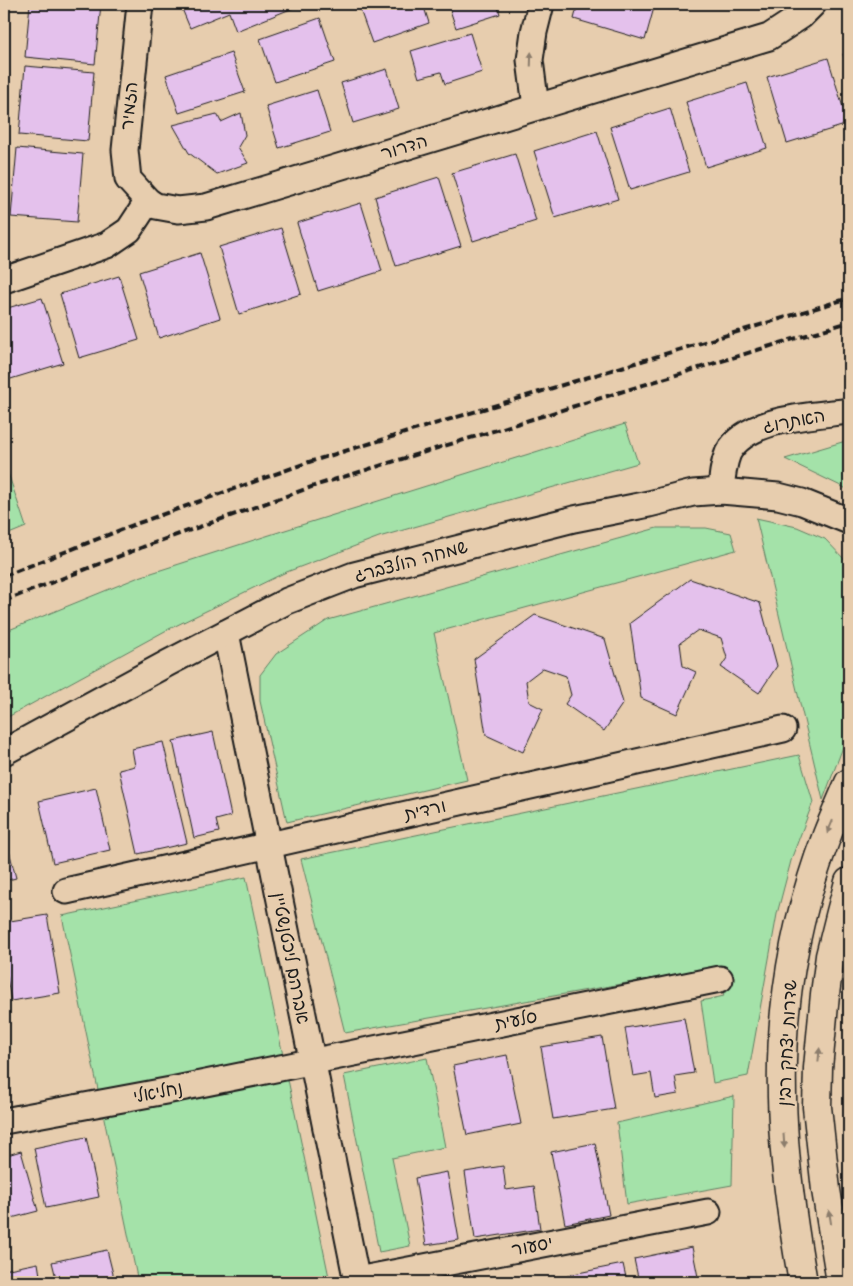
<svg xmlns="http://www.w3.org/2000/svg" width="853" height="1286" font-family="'Playpen Sans','Playpen Sans Hebrew',sans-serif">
	<rect width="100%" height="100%" fill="#e7cdae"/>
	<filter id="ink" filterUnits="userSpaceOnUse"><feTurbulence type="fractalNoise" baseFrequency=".02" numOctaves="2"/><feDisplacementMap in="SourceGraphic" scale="10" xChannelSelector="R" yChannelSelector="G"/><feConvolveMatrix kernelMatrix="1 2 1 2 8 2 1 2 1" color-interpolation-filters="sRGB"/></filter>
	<g filter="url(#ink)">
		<g fill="#a4e2a9" stroke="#607f62">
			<path d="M625,424L638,463L379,537L284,573L165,631L4,719V632L139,577L282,531Z"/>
			<path d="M849,440V490L785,459Z"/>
			<path d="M4,461L26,527L4,536Z"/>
			<path d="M756,518L797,527L825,539L846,561L849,567V731L823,800Z"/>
			<path d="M657,528H706L731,533L736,550L434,633L467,780L287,822L260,701V675L276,654L328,620Z"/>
			<path d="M799,755L813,802L792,857L777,914L748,1076L713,1083L701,1001L724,996L717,967L345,1033L301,859Z"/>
			<path d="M246,877L330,1282H138L62,916Z"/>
			<path d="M427,1058L445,1147L392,1158L410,1246L379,1252L344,1075Z"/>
			<path d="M734,1096L732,1185L627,1204L617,1123Z"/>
		</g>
		<g fill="#e4c1ec" stroke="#1c1c1c">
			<path d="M30,4H101L95,64L25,57Z"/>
			<path d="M180,4H292L293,8L236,31L229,12L190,28Z"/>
			<path d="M358,4H423L429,23L372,43Z"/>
			<path d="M448,4H497L500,14L456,28Z"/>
			<path d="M578,4H655L645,40L574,19Z"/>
			<path d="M320,18L335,62L275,82L260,39Z"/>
			<path d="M470,33L482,72L445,84L441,72L419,78L411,51Z"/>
			<path d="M849,52V74L843,54Z"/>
			<path d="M231,53L245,92L179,113L166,75Z"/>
			<path d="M828,58L848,124L787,143L767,77Z"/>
			<path d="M25,66L94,72L88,141L19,135Z"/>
			<path d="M387,69L399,109L353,123L341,83Z"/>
			<path d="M747,83L767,148L706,167L686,102Z"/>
			<path d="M317,90L330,132L279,148L266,106Z"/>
			<path d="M670,108L689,172L630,190L610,127Z"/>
			<path d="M241,113L245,135L238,147L248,163L217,174L189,153L173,125L217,114L221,122Z"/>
			<path d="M597,131L618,199L555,218L534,151Z"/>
			<path d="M17,148L83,154L77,222L11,217Z"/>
			<path d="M515,154L536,221L473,241L452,173Z"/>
			<path d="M439,177L461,246L396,266L375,197Z"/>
			<path d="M361,203L382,271L318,291L297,223Z"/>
			<path d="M281,228L301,294L239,314L219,247Z"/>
			<path d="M200,253L220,318L159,338L139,272Z"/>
			<path d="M119,276L139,340L79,358L60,294Z"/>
			<path d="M42,298L63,363L4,381V309Z"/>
			<path d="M690,579L760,603L777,666L759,693L721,667L727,658L721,638L698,630L680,643L683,666L696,672L677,714L641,698L630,623Z"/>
			<path d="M535,615L605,639L623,703L604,731L565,704L571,695L566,676L543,668L526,681L529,702L543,709L523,752L486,735L474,659Z"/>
			<path d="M213,732L231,816L216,820L219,832L194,838L173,741Z"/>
			<path d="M163,742L187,843L138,854L119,770L135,766L132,749Z"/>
			<path d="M96,788L110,850L53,863L39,801Z"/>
			<path d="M4,831L16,878L4,881Z"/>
			<path d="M47,915L60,993L11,1001L4,960V922Z"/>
			<path d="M684,1018L694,1073L675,1076L678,1094L655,1098L651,1073L633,1076L625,1028Z"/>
			<path d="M602,1037L614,1109L553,1119L541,1047Z"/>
			<path d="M507,1055L521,1124L467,1135L453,1066Z"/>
			<path d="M86,1137L99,1197L46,1208L34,1148Z"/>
			<path d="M595,1143L609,1215L565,1224L551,1152Z"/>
			<path d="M21,1151L38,1211L4,1220V1156Z"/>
			<path d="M503,1166L506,1190L534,1186L540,1229L475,1239L465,1172Z"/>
			<path d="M447,1172L459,1240L426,1245L415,1178Z"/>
			<path d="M692,1247L698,1277L680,1281L681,1282H639L634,1259Z"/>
			<path d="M107,1250L115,1282H57L52,1262Z"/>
			<path d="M38,1263L41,1282H4V1270Z"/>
			<path d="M623,1264L627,1282H570L568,1275Z"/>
		</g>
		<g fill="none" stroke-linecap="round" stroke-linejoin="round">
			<g stroke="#1c1c1c" stroke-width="29">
				<g id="street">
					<path d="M140,4L125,150L128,179L148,201L156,206L178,210L206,207L769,37L801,16L813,4"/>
					<path d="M536,107L530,60L534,32L541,4"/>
					<path d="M4,280L107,245L129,230L148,201"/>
					<path d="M721,491C722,478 723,465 728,453C747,417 814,416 849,411"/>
					<path d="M226,633L357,1282"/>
					<path d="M4,752L168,663L287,601L354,575L574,519L649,504L693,493L721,491L778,496L802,502L849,521"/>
					<path d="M66,891L783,729"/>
					<path d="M4,1121L171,1090L720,979"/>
					<path d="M357,1280L708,1212"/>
				</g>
			</g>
			<g stroke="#1c1c1c" stroke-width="31">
				<g id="secondary">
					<path d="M803,1282C787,1193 776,1102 785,1011C791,952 806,890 827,835C834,817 842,800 849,783"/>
					<path d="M841,1282L826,1190L817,1107L818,1068L825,994L830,956L841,912L849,882"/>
				</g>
			</g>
			<use href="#street" stroke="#e7cdae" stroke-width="25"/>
			<use href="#secondary" stroke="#e7cdae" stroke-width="28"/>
			<g stroke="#1c1c1c" stroke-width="4" stroke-dasharray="8 4" stroke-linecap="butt">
				<path d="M4,576L133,525L309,462L849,298"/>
				<path d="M4,601L143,547L317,485L849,322"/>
			</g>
		</g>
		<defs><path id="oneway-solid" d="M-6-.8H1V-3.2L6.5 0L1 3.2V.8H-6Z" transform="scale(1.25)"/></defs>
		<g fill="#8c7d6c">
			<use href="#oneway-solid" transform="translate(531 59) rotate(-88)"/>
			<use href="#oneway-solid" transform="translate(830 827) rotate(113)"/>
			<use href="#oneway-solid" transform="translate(819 1055) rotate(-85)"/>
			<use href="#oneway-solid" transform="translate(784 1141) rotate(86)"/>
			<use href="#oneway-solid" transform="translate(830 1217) rotate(-99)"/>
		</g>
	</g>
	<g text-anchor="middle" stroke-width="4" stroke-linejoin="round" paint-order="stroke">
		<g font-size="18" fill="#1c1c1c" stroke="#e7cdae">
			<text transform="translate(129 106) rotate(-84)" y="6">הזמיר</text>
			<text transform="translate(404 147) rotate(-17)" y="6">הדרור</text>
			<text transform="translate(794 421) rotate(-11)" y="6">האתרוג</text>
			<text transform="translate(411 561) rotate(-15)" y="6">שמחה הולצברג</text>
			<text transform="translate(425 810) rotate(-13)" y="6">ורדית</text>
			<text transform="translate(291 958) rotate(79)" y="6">אברהם ליכטנשטיין</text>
			<text transform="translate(516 1020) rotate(-11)" y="6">סלעית</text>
			<text transform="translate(787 1043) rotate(-87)" y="6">שדרות יצחק רבין</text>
			<text transform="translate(158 1092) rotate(-11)" y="6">נחליאלי</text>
			<text transform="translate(532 1246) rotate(-11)" y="6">יסעור</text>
		</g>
	</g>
	<rect width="853" height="1286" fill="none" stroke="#e7cdae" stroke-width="20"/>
	<rect x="10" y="10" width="833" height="1266" fill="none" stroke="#1c1c1c" stroke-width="2" filter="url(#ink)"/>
</svg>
